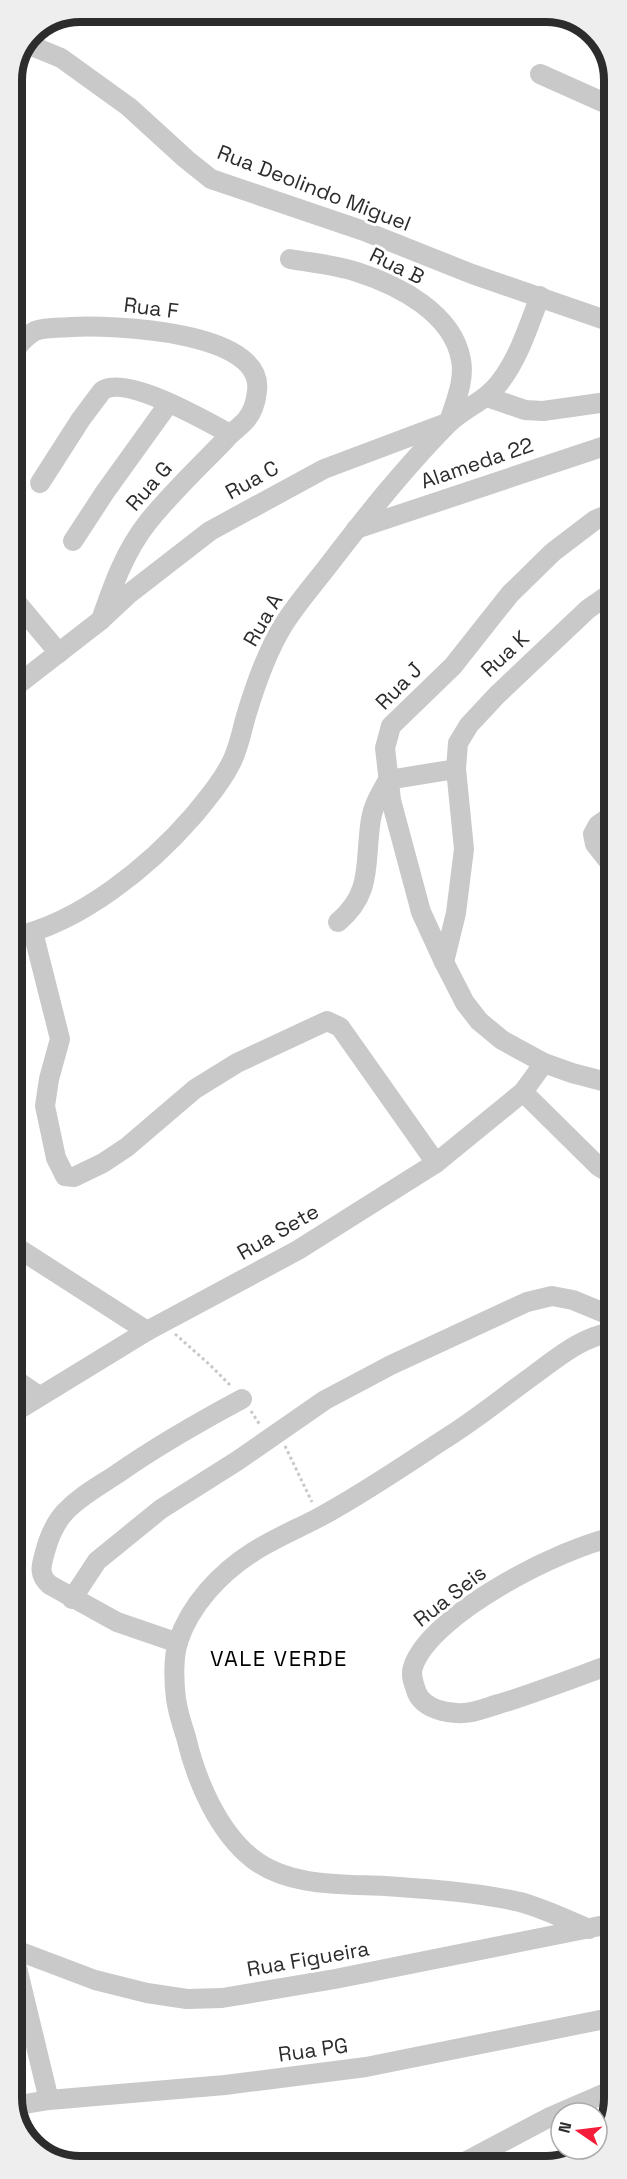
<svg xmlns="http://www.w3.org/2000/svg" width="627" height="2179" font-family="'Space Grotesk',sans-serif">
	<rect width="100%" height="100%" fill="#fff"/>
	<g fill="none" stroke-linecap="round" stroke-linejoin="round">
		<g stroke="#c9c9c9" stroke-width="3" stroke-dasharray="3 3" stroke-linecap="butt">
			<path d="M175,1334L209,1364L232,1387"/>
			<path d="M251,1411L260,1425"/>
			<path d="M285,1446L312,1502"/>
		</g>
		<g stroke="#c9c9c9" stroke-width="20">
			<path d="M27,44L61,58L129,107L186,159L211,179L364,231L472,274L614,323"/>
			<path d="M540,74L614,107"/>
			<path d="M290,259C312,263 336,265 357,272C398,285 453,313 461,360C465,381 455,402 449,422"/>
			<path d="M12,353C19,345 25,336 35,331C46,327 60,328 71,327C110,325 265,330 257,391C256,401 253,412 246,420C240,427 232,432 226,439C200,466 172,492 148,522C125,551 113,585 101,620"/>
			<path d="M487,397L525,410L543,411L614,401"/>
			<path d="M40,483L81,419L102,391C125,374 206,421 230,434"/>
			<path d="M614,512L595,520L553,552L510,594L453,666L391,726L385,748L391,800L421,912L444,962L465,1003L479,1021L502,1040L544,1063L572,1073L614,1084"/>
			<path d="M356,529L614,443"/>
			<path d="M73,541L105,492L169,403"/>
			<path d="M12,597L59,653"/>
			<path d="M12,689L101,620L130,593L210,531L324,469L449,422"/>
			<path d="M614,814L598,825L593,834L595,844L614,868"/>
			<path d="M614,890L612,905L614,908"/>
			<path d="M338,922C374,892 364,861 371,819C373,805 381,793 388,780L456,769"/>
			<path d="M33,932L60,1039L49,1079L45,1106L56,1158L65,1176L74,1177L103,1163L127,1147L195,1089L237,1063L327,1021L340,1027L436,1163"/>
			<path d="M13,937C80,923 150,866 194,815C208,798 224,779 233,759C239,746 242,730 246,716C255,686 267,651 284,624C298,602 315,583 331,562C367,515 405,467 448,424C464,408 486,401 500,382C519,357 529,325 540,296"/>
			<path d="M444,962L456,913L464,849L456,769L458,743L469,725L497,695L588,609L614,591"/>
			<path d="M523,1092L598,1166L614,1176"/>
			<path d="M13,1245L147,1331"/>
			<path d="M13,1378L39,1396"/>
			<path d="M13,1413L147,1331L298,1250L436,1163L523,1092L544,1063"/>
			<path d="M615,1537C562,1547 430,1614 413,1667C410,1676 414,1684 417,1693C424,1709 448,1714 464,1713C475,1713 488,1707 499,1704C538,1692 576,1677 615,1663"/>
			<path d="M72,1599L97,1561L161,1509L237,1461L325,1400L391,1365L527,1302L552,1296L573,1300L614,1317"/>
			<path d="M178,1643L117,1622L50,1585C38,1575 41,1566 45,1552C49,1537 55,1523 65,1512C80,1496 99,1486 117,1474C157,1446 199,1422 242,1399"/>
			<path d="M589,1929C567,1920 543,1908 520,1902C476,1892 429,1889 385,1886C342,1884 289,1887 253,1859C218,1832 196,1780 186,1737C182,1725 178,1712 176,1699C174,1682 173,1659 178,1642C190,1605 220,1573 253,1552C273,1539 297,1529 318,1518C361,1495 402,1467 443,1440C474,1421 502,1398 531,1377C557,1358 582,1336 614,1332"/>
			<path d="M13,1949L95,1980L147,1993L187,1999L222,1998L335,1979L615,1923"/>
			<path d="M13,1951L49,2100"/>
			<path d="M13,2106L49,2100L225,2085L366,2067L615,2017"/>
			<path d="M457,2166L548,2118L615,2089"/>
		</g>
	</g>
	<g text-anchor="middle" stroke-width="6" stroke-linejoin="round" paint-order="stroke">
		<g font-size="21" fill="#2c2c2c" stroke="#fff">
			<text transform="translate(314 188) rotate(21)" y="7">Rua Deolindo Miguel</text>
			<text transform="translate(397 266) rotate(26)" y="7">Rua B</text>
			<text transform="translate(151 308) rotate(7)" y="7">Rua F</text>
			<text transform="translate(477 463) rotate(-19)" y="7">Alameda 22</text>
			<text transform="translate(252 480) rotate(-29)" y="7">Rua C</text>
			<text transform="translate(149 486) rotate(-49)" y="7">Rua G</text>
			<text transform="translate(263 620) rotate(-60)" y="7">Rua A</text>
			<text transform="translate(505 654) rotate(-43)" y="7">Rua K</text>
			<text transform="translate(399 686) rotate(-46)" y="7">Rua J</text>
			<text transform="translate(278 1232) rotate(-30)" y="7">Rua Sete</text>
			<text transform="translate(450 1596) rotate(-38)" y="7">Rua Seis</text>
			<text transform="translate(308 1959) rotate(-10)" y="7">Rua Figueira</text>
			<text transform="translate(313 2050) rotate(-8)" y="7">Rua PG</text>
		</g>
		<g font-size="22" letter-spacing="1.5" fill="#000" stroke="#fff">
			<text x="279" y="1666">VALE VERDE</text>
		</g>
	</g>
	<path d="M0 0H627V2179H0ZM80 22H546A58 58 0 0 1 604 80V2098A58 58 0 0 1 546 2156H80A58 58 0 0 1 22 2098V80A58 58 0 0 1 80 22Z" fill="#eee" fill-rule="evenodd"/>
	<path fill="none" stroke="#2c2c2c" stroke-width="8" d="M80 22H546A58 58 0 0 1 604 80V2098A58 58 0 0 1 546 2156H80A58 58 0 0 1 22 2098V80A58 58 0 0 1 80 22Z"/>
	<g transform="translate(579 2131) rotate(284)"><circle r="28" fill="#ffffff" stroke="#ababab" stroke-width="1.5"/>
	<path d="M0-4.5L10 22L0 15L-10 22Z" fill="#f51c39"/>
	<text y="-9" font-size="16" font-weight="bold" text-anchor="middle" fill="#2c2c2c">N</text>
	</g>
</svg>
